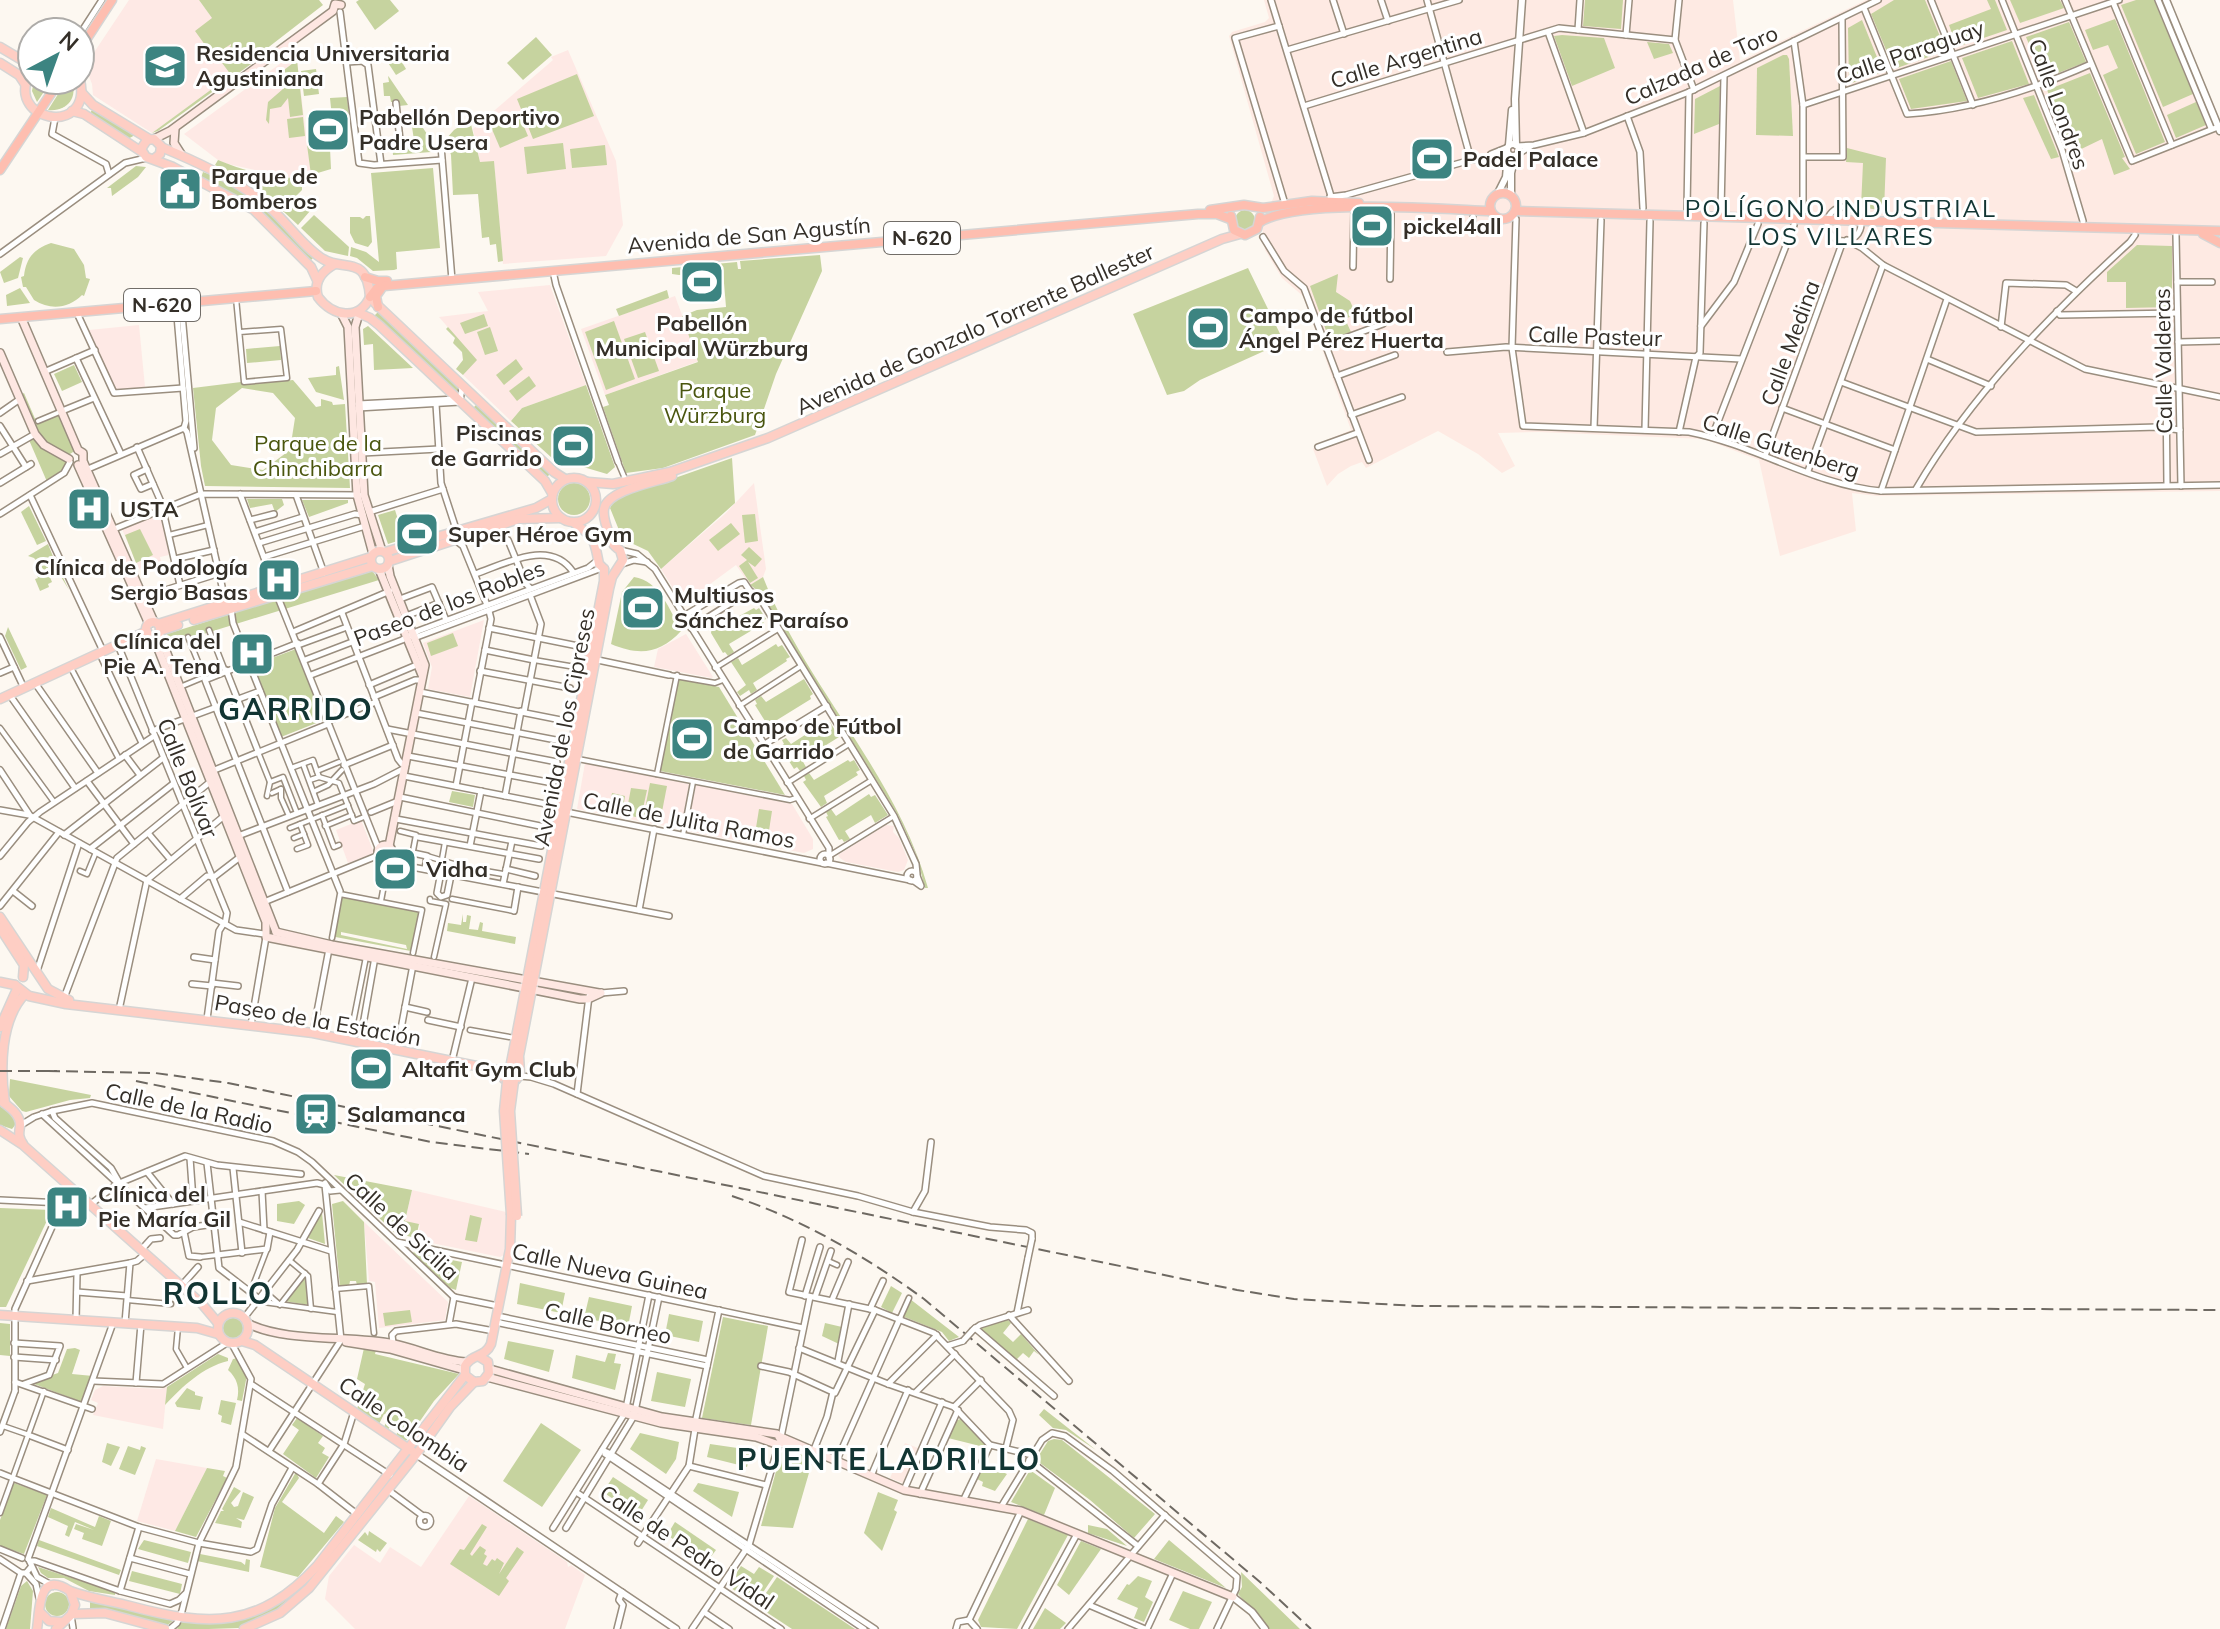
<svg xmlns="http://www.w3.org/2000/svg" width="2220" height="1629" font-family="Mulish,sans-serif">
	<rect width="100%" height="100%" fill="#fdf8f1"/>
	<g fill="#feeae3">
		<path d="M1264,0H1733L1740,61L1866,0H2170L2220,120V491L1877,496L1852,493L1856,531L1780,556L1759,460L1704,439L1539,432L1498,433L1515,466L1502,473L1478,454L1438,431L1366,468L1362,462L1351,466L1338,474L1327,486L1313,449L1317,444L1351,430L1303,296L1282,278L1265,250L1262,225L1274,196L1229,36L1232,32L1265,22L1269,18Z"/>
		<path d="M905,1443L918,1448L903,1483L890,1478Z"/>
	</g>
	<g fill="#fee9e5">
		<path d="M129,0H199L246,65L152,133L93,95L92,84L85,66Z"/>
		<path d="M568,50L616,161L623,225L606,256L503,264L494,162H480L473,129L553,60L551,57Z"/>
		<path d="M296,52L311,175L292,178L228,164L218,160L184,134Z"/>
		<path d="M550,285L586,385L522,408L511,421L463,375L476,360L439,317L488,311L478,292Z"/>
		<path d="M675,296L699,361L605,395L581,329Z"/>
		<path d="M139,325L145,387L116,390L89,330Z"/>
		<path d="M754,483L766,569L763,577L750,585L736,565L683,604L661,569L726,513Z"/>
		<path d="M160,513L169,555L160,557L161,561L139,569L122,529Z"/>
		<path d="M484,620L470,697L428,689L432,667L423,643Z"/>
		<path d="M686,634L713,677L712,678L654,667L658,649Z"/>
		<path d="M585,763L689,784L681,829L577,809Z"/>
		<path d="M696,785L792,804L813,839V849L804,853L687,831Z"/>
		<path d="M361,820L374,853L348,863L336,830Z"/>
		<path d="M886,825L894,826L893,832L899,838L908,860L904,870L898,872L846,862L840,858L838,855Z"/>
		<path d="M412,1190L506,1212L507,1233L504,1255L500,1257L417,1240L420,1225L405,1222Z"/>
		<path d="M364,1222L448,1302L445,1320L379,1328L375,1282L369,1281Z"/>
		<path d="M103,1386L160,1389L167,1387L163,1429L93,1415L98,1403L91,1400L95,1390Z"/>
		<path d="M156,1459L207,1468L175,1531L137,1521Z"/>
		<path d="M469,1496L567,1562L568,1567L571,1565L585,1575L565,1629H355L325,1599L329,1576L354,1545L380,1563L390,1547L421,1567Z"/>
	</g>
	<g fill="#c6d39f" fill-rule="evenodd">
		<path d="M199,0H319L323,5L261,53L258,59L158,131L152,133L231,75L217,56L231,46V44L213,56L195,31L212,18Z"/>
		<path d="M359,0H390L399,11L375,30L356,2Z"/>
		<path d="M1585,0H1623L1621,29L1583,26Z"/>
		<path d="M1894,0H1925L1946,51L1894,69L1871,14Z"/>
		<path d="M1987,0H1995L2007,30L1957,47L1949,25L1991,9Z"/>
		<path d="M2010,0H2060L2064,8L2020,23Z"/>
		<path d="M2136,0H2154L2193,94L2163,107L2121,5Z"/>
		<path d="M2115,19L2165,142L2136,154L2103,75L2118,68L2108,45L2093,50L2085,30Z"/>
		<path d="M1862,20L1883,72L1849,84L1848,28Z"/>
		<path d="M2069,22L2086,62L2043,79L2026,37Z"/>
		<path d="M1562,35L1604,38L1615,68L1572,86L1554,36Z"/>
		<path d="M536,37L552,55L523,80L507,63Z"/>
		<path d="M2012,41L2029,84L1978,98L1962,58Z"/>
		<path d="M1647,42L1669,44L1673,53L1654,59Z"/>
		<path d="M396,52L406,69L396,75L385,58Z"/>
		<path d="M1783,55H1787L1789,59L1793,136L1756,135L1757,68Z"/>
		<path d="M297,60L303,115L290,117L288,98L281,107L270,109L269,124L266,120L268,102L291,82L284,70Z"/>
		<path d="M1951,61L1967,101L1911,109L1899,79Z"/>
		<path d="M316,69L319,94L304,96L301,71Z"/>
		<path d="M2090,73L2125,157L2122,158L2130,169L2114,175L2102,139L2073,153L2047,90Z"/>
		<path d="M577,74L594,116L533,139L517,99Z"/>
		<path d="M388,76L389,77L408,105L399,106L398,102H391L390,96H384L383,83L389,82Z"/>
		<path d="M34,80H52L37,102L32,91Z"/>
		<path d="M67,80H72C78,98 67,112 48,110Z"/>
		<path d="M1720,86L1719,124L1694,134L1695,99Z"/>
		<path d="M2034,95L2059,157L2051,159L2023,98Z"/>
		<path d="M347,97L349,115L332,117L330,98Z"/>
		<path d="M2196,102L2206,125L2176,138L2167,115Z"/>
		<path d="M93,108L135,135L128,139L89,115Z"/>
		<path d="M519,115L528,136L500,148L491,127Z"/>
		<path d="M303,117L305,136L289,138L287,119Z"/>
		<path d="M470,120L480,162L494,161L503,261L498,262L496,244L490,245L489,237L482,238L478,194L453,195L451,155L446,139L454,130Z"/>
		<path d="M421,125L435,146L431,152L393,155L392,142L414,140L412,127Z"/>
		<path d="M563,143L566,169L527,174L524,147Z"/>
		<path d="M322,144V149L330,148L331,169L311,175L307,145Z"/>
		<path d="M605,145L607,165L572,168L570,149Z"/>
		<path d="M1847,148L1886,158L1884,211L1861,207L1863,163L1846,162Z"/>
		<path d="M218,160C243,170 275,181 302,177V190L295,197L310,211L298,225L258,188L215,165Z"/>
		<path d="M136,166L146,167L138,177L112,196L111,188H107Z"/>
		<path d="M433,168L440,248L396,252L397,269L394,270L373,271L357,258L350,256L351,247L366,252L379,262L371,173Z"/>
		<path d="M203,172C248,186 282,223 315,256L309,262L266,218L201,178Z"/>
		<circle cx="1245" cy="220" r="10"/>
		<path d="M314,215L349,247L348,256L325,251L301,228Z"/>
		<path d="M366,216H370L372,242L368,247L355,243L350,233V217H360L363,219Z"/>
		<path d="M51,243L74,249L84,265L86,278L90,279L84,296L82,295C69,308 51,311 34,300L26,287H23L21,277L24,276C26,258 34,249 51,243Z"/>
		<path d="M2137,245L2172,246V307L2126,308V282H2107V272Z"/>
		<path d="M820,255L822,271L776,374L755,435L663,468L626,473L603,407L609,405L605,395L698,362L682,316L697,310L726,307L723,271L679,275L672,274V268L737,262L738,269H741L740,261Z"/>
		<path d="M20,257L23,258L18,278L4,283L0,272Z"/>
		<path d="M1248,268L1284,342L1200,380L1184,391L1167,395L1133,314Z"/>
		<path d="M1338,274L1336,292L1350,301L1356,314L1345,319L1351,332L1337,337L1336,334L1328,336L1310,286Z"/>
		<path d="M20,288L30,303L7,306L6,295Z"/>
		<path d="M667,290L669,298L619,316L616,309Z"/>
		<path d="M379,311L458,385V391L455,392L373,317Z"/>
		<path d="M484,314L488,326L465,334L460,323Z"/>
		<path d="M614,321L635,379L606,390L585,332Z"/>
		<path d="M368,326L413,368L374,370L373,344L364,345L363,329Z"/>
		<path d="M448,327L477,360L463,375L456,369L463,360L462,352L453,343L455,338L446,329Z"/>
		<path d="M490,327L498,351L485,355L477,332Z"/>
		<path d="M645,332L659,371L638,378L624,339Z"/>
		<path d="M280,346L281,360L247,363L246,349Z"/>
		<path d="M516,359L523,369L504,385L496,375Z"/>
		<path d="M74,365L82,382L62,391L54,374Z"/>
		<path d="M339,366L344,400L316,392L308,378L336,375V367Z"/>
		<path d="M529,376L536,386L517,401L509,391Z"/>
		<path d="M293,380L316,407L321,406V399L332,402L333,405L345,404L350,488L205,486L201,466L193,388L241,382L242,385ZM242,388L273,393L295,418L290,450L263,470L231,465L212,440L216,408Z"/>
		<path d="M586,385L615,467L607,474L580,466L562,467L511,421L522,408Z"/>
		<path d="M24,393L36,421L57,410L62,411L76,450L70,454L67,469L48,484L29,440L35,434L31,425L34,422L22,394Z"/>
		<path d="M477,404L551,473L546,478L472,409Z"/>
		<path d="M732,458L735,503L661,569L648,551L627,541L621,535L610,508L615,499Z"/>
		<circle cx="574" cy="499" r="16"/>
		<path d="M247,499H282L284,505L275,512L272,504L250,508Z"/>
		<path d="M302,500H348V503L309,517Z"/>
		<path d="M29,506L46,541L37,545L21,512Z"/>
		<path d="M395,510L404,539L388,544L378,515Z"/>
		<path d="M755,514L758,541L745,543L742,515Z"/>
		<path d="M731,523L740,534L718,551L709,540Z"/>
		<path d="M140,529L153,555L136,563L125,535Z"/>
		<path d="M48,544L54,559L52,562L57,565L69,590L55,567L46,568L52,582L48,584L49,587L40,591L35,579L38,578L36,574L44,570L34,558L28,556Z"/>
		<path d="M749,547L762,559L755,567L748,562L758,578L750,583L739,566L747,560L741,555Z"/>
		<path d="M368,571L373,572L379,580L171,644L167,634Z"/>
		<path d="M634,577C659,580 671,612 681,631C660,654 639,656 611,644L622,592Z"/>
		<path d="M763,577C806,687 896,773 928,888H925L916,854L898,815L761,593L750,585Z"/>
		<path d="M754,608L756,610L759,608L766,619L762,621L764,623L729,644L734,652L728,656L725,652L723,653L711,633L712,627L710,623L714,620L719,627Z"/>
		<path d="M8,627L27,667L21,670L5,636Z"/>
		<path d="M453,633L458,646L431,656L427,643Z"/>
		<path d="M776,644L778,647L782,645L790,657L786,659L787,661L753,683L757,690L751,694L749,690L740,696L737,692L746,685L731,662L738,658L742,665Z"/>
		<path d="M296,649L324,720L281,737L253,665Z"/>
		<path d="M678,679L719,687L785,795L660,771Z"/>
		<path d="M804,679L813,694L810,696L811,699L777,720L781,728L775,731L773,728L770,729L755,705L757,704L755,700L761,696L766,702Z"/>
		<path d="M825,722L826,724L830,722L839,737L802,760L806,767L800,771L797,767L794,769L780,747L784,744L782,740L786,738L791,744Z"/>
		<path d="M848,760L850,762L854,760L860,770L856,772L858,775L824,796L827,803L821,807L803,782L806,780L804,776L809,773L814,780Z"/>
		<path d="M650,783L667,786L660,822L643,819Z"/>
		<path d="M631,788L647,790L641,818L626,815Z"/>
		<path d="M452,791L475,795L473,807L449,802Z"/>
		<path d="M612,793L625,796L622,815L608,812Z"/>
		<path d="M869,794L871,797L875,795L888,815L875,823L871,815L845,831L850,839L844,842L842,839L839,840L826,817L828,816L826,812L831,809L836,816Z"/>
		<path d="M759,809L772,811L768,837L755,834Z"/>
		<path d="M338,892L424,908L416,952L330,936ZM341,932L406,945L407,949L341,935Z"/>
		<path d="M463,914V922H466L467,915L471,916L469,929L478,930L480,922L483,923L482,931L516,937L515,944L447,931L448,923L461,925Z"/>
		<path d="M10,1079L91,1095L90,1098L70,1100L26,1112L22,1111L9,1096Z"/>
		<path d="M0,1104L14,1118L16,1124L12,1129L0,1125Z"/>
		<path d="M334,1175L412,1190L405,1221L419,1224L416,1238L395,1233Z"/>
		<path d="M299,1201L305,1205L294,1224L277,1221V1204Z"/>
		<path d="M343,1201L364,1222L367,1284L357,1285L356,1281H350L349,1286L340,1287L332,1204Z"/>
		<path d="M0,1208L52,1210L6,1307H0Z"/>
		<path d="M321,1213H322L325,1244L308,1238Z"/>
		<path d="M470,1215L482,1218L477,1242L465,1240Z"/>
		<path d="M411,1252L462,1262L456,1290L450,1288Z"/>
		<path d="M304,1278L306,1279L309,1305L284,1301Z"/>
		<path d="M520,1283L565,1293L561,1313L517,1304Z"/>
		<path d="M891,1286L902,1293L892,1313L881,1307Z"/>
		<path d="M589,1297L632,1306L628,1327L584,1318Z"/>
		<path d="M910,1299L959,1337L949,1341L942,1332L902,1316Z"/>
		<path d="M410,1310L412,1322L385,1326L383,1313Z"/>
		<path d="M669,1314L703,1321L699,1342L665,1335Z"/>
		<circle cx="233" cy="1328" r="12"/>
		<path d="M723,1317L768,1326L751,1425L702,1418Z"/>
		<path d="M1007,1319L1011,1323L1003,1333L1013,1342L1021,1334L1039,1355L1034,1351L1029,1358L1023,1353L1016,1360L981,1331L982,1328Z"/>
		<path d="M0,1323L10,1324V1356L0,1355Z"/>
		<path d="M825,1323L842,1327L839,1344L822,1336Z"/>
		<path d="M508,1341L554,1350L549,1372L504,1359Z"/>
		<path d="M75,1348L80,1350L72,1374L93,1376L82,1402L34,1384L35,1381L58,1373L67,1349Z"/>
		<path d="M364,1348L376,1350L375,1354L459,1374L434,1401L406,1441L396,1435L401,1426L393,1421L388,1430L384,1427L389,1416L384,1414L379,1424L357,1409L365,1384L357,1379Z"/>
		<path d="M608,1353L616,1354L614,1363L621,1364L615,1390L572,1378L576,1355L605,1362Z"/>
		<path d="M218,1354L228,1358V1361C203,1367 183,1386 165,1405L167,1387Z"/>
		<path d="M239,1358L247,1375L242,1401L237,1400C240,1388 237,1378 228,1370L233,1359Z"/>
		<path d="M657,1372L691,1379L685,1407L651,1401Z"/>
		<path d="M187,1388L195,1392V1395L203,1397L200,1410L177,1407L175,1403Z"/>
		<path d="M221,1400L236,1403L231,1425L221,1422L222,1416L218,1414Z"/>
		<path d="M1044,1409L1096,1450L1066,1430L1053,1428L1039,1415Z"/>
		<path d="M297,1418L323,1436L318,1443L325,1448L322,1453L329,1457L316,1478L283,1454L299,1430L292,1425Z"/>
		<path d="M962,1418L986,1444L984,1447L948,1438L956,1421Z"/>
		<path d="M541,1423L581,1450L542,1507L503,1481Z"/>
		<path d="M640,1433L679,1442L676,1459L666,1474L630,1449Z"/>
		<path d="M1054,1439L1062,1440L1155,1514L1134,1538L1090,1500L1036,1460L1048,1441Z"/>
		<path d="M107,1443L120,1447L111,1466L102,1462Z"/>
		<path d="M710,1444L751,1450L747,1467L707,1457Z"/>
		<path d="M128,1446L140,1450L141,1446L146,1448L135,1475L119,1469Z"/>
		<path d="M786,1449L813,1459L793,1528L761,1526L781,1453Z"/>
		<path d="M985,1464L1007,1474L995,1491L982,1486L983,1482L977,1479Z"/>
		<path d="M207,1468L225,1471L223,1476L227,1478L196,1537L175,1531Z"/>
		<path d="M1030,1470L1055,1488L1044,1515L1011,1502Z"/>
		<path d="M296,1472L299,1478L282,1502L324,1533L336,1516L344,1522L298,1577L260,1567L275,1508Z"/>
		<path d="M613,1477L648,1500L638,1516L603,1492Z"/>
		<path d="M14,1483L47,1495L24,1554L0,1546V1520Z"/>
		<path d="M698,1483L739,1492L732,1517L693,1491Z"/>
		<path d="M234,1487L241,1491L231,1503L234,1507L238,1506L243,1492L254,1497L244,1520L236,1518L242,1522L241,1528L215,1523L221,1511H224L222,1509Z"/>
		<path d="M878,1492L898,1500L894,1510L897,1512L882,1551L864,1533Z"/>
		<path d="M51,1508L95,1527L99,1516L111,1521L102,1546L82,1539L84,1533L74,1529L76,1524L94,1530L75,1522L69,1537L65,1535L68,1526L48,1517Z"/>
		<path d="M358,1519L362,1520C330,1560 294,1617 239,1628C220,1629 197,1629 177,1629L181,1622C270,1629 309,1581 358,1519Z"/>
		<path d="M1028,1519L1068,1535L1017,1629L981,1627L978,1620Z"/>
		<path d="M675,1522L716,1550L707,1562L667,1535Z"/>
		<path d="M482,1524L487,1527L470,1554L472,1556L480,1546L486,1550L484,1554L487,1556L483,1564L487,1566L492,1559L495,1561L497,1558L504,1563L499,1574L517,1547L524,1552L506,1578L509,1581L499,1596L450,1564L460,1549L464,1550Z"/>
		<path d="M1088,1525L1107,1529L1127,1546L1088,1533Z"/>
		<path d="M369,1531L387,1543L380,1552L377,1549L376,1552L358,1540L365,1532L368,1536Z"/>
		<path d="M39,1540L121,1570L119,1575L37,1546Z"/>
		<path d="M144,1540L191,1552L188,1563L138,1549Z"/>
		<path d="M1169,1540L1226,1588L1154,1559Z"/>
		<path d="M1081,1541L1101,1549L1069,1595L1057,1585Z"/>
		<path d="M200,1554L241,1562L245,1565L246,1559L250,1560L249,1572L197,1561Z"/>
		<path d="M741,1566L754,1574L759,1567L774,1576L755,1604L728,1586Z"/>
		<path d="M38,1567L106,1589L115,1593V1595L89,1591L64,1578H48L41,1573Z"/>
		<path d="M132,1571L182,1584L180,1594L129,1581Z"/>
		<path d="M1241,1572L1300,1629H1268L1238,1594L1242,1587Z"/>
		<path d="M1138,1576L1152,1581L1145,1597L1153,1602L1144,1622L1134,1618L1138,1608L1117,1599L1127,1584L1129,1585Z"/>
		<path d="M777,1577L855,1629H792L757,1606Z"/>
		<path d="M27,1581L33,1591L30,1629H6L21,1586Z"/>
		<path d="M1183,1591L1212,1602L1199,1629H1190L1169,1620Z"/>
		<circle cx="57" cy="1604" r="12"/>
		<path d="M90,1600L174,1620L165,1627L90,1609Z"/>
		<path d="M1045,1608L1066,1623L1060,1629H1033Z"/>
	</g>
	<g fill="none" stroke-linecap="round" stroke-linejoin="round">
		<g stroke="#9a8e7f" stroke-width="7">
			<g id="pedestrian">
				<path d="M236,298L244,382L287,378L281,329L240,332"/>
				<path d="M38,421L62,411"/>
				<path d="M618,462L626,481"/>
				<path d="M169,535L208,525"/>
				<path d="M209,630L225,671"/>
				<path d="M188,637L205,679"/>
				<path d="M534,660L581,668"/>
				<path d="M70,666L119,759"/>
				<path d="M715,668L778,629"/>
				<path d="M669,675L715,683L723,680"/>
				<path d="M180,687L204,677"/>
				<path d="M739,706L801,666"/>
				<path d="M0,728L54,802"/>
				<path d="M258,752L270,782"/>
				<path d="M578,759L790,800L796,798"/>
				<path d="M303,764L318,805"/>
				<path d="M291,768L313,760L319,777L310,780"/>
				<path d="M317,771L339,762"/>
				<path d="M657,774L677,675"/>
				<path d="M319,777L339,783L354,821L364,817"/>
				<path d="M787,783L849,744"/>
				<path d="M281,789V798L289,816"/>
				<path d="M315,791L328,785L342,770"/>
				<path d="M272,793L281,789"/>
				<path d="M267,796L270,782L283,777L297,813"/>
				<path d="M322,815L334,847L339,845"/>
				<path d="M809,819L872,780"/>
				<path d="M325,826L352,815"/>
				<path d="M290,828L348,805"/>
				<path d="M683,835L693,782"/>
				<path d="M294,838L304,834"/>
				<path d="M297,849L308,845L300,824"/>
				<path d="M396,853L412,856L416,835L400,831"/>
				<path d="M427,856L457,865L456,872"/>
				<path d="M829,856L894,816"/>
				<path d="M442,859L445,842"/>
				<path d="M80,871L87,874L96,852"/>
				<path d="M473,875L474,869L503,874"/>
				<path d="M430,899V901L446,904L434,957"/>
				<path d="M452,899L514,911"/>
				<path d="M381,901L388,864"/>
				<path d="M332,938L340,894L422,910L413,953"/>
				<path d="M470,1030L515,1038"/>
				<path d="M351,1033L366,957"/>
				<path d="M200,1257L217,1255"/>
				<path d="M289,1260L308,1276L311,1309"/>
				<path d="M828,1261L837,1265"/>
				<path d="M335,1289L369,1286L374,1333"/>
				<path d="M251,1291L267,1249"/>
				<path d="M264,1291L280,1305L305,1273"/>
				<path d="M127,1300L171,1304"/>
				<path d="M256,1301L337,1312"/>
				<path d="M900,1318L909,1298"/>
				<path d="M178,1327L176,1349L187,1368"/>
				<path d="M3,1426L29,1435"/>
				<path d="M0,1513L44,1391"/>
			</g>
		</g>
		<g stroke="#9a8e7f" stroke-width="8">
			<g id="minor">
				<path d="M1271,0L1331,196"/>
				<path d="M1333,0L1344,34"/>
				<path d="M1381,0L1388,21"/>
				<path d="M1427,0L1471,160"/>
				<path d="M1679,0L1675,40L1694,90"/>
				<path d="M1931,0L1973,105"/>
				<path d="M2002,0L2062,150L2083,221"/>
				<path d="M2065,0L2132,161L2218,127"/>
				<path d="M2158,0L2211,128"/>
				<path d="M2113,2L2172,145"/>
				<path d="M1864,8L1907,114C1971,110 2032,90 2091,64"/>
				<path d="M340,12L359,163L374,165L442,160"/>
				<path d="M1279,26L1235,38L1285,204"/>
				<path d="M1578,30L1580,0"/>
				<path d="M1548,32L1584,133"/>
				<path d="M80,34L102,0"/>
				<path d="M1626,35L1629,0"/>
				<path d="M1794,41L1803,105V212"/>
				<path d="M1287,50L1459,0"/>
				<path d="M347,62L362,61L368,65L381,164"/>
				<path d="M396,103L400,140"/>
				<path d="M1803,105L2119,0"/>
				<path d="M1304,106L1559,28L1675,40"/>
				<path d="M1627,116L1640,152L1643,208"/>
				<path d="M55,118L52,134L106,164L109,174"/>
				<path d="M375,120L397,117"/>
				<path d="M441,146L452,280"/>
				<path d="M1517,146L1534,145L1584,133L1689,92L1878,0"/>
				<path d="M1491,154L1506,148"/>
				<path d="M1518,154L1531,146"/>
				<path d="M1804,157H1843L1842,18"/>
				<path d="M1330,197L1346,195L1471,160L1508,155"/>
				<circle cx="1844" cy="224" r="17"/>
				<path d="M1687,209L1689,92"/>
				<path d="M1721,210L1724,76"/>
				<path d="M1516,219L1512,348L1523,426L1689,432C1755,445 1814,485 1881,491L2220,485"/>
				<path d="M1473,226V217"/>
				<path d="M2176,235L2181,486"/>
				<path d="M1263,237L1284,271L1304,288L1369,460"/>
				<path d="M1847,240L1862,248L1883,265L2085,369L2220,397"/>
				<path d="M0,254L125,163L146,158"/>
				<path d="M1353,267L1354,211"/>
				<path d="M553,271L556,285L618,462"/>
				<path d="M1390,279L1391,214"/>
				<path d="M2177,282H2212"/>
				<path d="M181,303L194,448"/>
				<path d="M176,304L186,421L184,428L187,432L226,604"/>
				<path d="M2057,311L2060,315L2177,313"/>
				<path d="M77,313L114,393L183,388"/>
				<path d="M1701,326L1734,282L1758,224"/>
				<path d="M2001,327L2006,283L2066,285L2076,291"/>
				<path d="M2178,342L2220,341"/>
				<path d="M1326,345L1383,324"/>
				<path d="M1447,352L1506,347L1741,359"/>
				<path d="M76,358L121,454"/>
				<path d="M1927,359L1991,386"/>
				<path d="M44,372L95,350"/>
				<path d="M1337,376L1395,355"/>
				<path d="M1841,382L1976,432L2158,427L2180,430"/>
				<path d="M2166,386L2167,485"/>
				<path d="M358,404L456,399"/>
				<path d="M436,404L441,483L457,532"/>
				<path d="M358,408L460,402L462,387"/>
				<path d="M1782,408L1895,450"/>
				<path d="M62,411L94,398"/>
				<path d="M0,413L20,399"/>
				<path d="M1351,415L1402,397"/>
				<path d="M0,426L26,467"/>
				<path d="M1594,428L1601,220"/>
				<path d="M1645,430L1650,221"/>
				<path d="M1679,432L1696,357L1700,353L1704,223"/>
				<path d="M1712,437L1794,225"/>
				<path d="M137,447L161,502L180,585"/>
				<path d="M1318,447L1357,433"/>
				<path d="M362,453L439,449"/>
				<path d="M0,454L35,434"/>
				<path d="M1765,456L1843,241"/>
				<path d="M88,469L184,428"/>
				<path d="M147,469L134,475L141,489L153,484"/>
				<path d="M1808,471L1883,265"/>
				<path d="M0,483L31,464"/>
				<path d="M1916,489C1970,396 2051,314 2130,242L2135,235"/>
				<path d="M1881,491L1947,299"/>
				<path d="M240,494L275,587"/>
				<path d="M30,495L103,651"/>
				<path d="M296,495L324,573"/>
				<path d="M369,512L443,489"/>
				<path d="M0,514L64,473L70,462"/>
				<path d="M250,520L274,514"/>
				<path d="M114,529L201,494L359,495"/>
				<path d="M255,532L303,517"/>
				<path d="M454,539L463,546L487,605"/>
				<path d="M508,540L526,584L530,588"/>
				<path d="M259,543L355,514L363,515"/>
				<path d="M620,550L637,554L655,569L829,848V858"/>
				<path d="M264,557L365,526"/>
				<path d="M175,559L214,550"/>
				<path d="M622,564L634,560L647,562"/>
				<path d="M475,574C505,564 550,538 573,572"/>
				<path d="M277,595L379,850"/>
				<path d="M143,597L220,573"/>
				<path d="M400,599L432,587L446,620"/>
				<path d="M231,609L233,623L340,891"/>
				<path d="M342,613L398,759L402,764H406"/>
				<path d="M406,616L439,603"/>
				<path d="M684,616L739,583L744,582L750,591L758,595L894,816L916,864L917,874"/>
				<path d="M489,628L578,646"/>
				<path d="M691,628L750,591"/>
				<path d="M293,632L390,591"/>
				<path d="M0,637L24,688"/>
				<path d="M414,638L602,568"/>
				<path d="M118,645L227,913L225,924"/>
				<path d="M298,645L347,627"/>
				<path d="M485,650L534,660"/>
				<path d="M100,654L142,743"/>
				<path d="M593,659L669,675"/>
				<path d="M305,660L352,642"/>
				<path d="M226,670L258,751"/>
				<path d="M480,671L570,688"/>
				<path d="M0,673L14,667"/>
				<path d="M311,675L402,640L418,631L588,568L598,560"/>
				<path d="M35,683L98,773"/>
				<path d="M369,685L419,664"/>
				<path d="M420,692L576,723"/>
				<path d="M9,694L75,788"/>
				<path d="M374,697L415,680H422"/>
				<path d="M475,702L491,619L489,611"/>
				<path d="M524,712L541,624L530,595"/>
				<path d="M416,713L561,741"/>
				<path d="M328,721L376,702"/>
				<path d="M387,729L557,762"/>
				<path d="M152,731L260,691"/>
				<path d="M763,745L827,706"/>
				<path d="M125,755L140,775"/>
				<path d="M408,756L553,783"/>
				<path d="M344,765L393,745"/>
				<path d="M0,770L29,814"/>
				<path d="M212,771L328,724"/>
				<path d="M404,776L551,805L566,812L822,863"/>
				<path d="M87,781L134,844"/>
				<path d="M456,786L472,702"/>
				<path d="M505,796L521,711"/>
				<path d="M400,797L545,827"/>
				<path d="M0,810L29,815L236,930L264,934"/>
				<path d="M371,812L398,801"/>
				<path d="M396,819L541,846"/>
				<path d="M148,833L170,859"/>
				<path d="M64,835L163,758"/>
				<path d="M238,836L374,784L405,768"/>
				<path d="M418,837L539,859"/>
				<path d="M470,846L481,791"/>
				<path d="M90,849L173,784"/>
				<path d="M413,853L427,856L425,869"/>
				<circle cx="825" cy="859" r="5"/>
				<path d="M0,856L28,822L40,812L154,736"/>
				<path d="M387,858L391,863L669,916"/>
				<path d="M826,863L910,880"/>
				<path d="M506,869L535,876"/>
				<circle cx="912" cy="876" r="5"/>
				<path d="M441,872L437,893L441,897L447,895L451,875"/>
				<path d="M914,881L921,886L917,876"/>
				<path d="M503,884L512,841"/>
				<path d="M13,891L32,906"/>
				<path d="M288,892L205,680L298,643"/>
				<path d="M180,899L207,876L214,877L240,857"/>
				<path d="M264,902L379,855"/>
				<path d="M0,906L59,832"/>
				<path d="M639,910L654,829"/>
				<path d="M514,911L518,887"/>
				<path d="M194,957L215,960"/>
				<path d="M37,971L79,843"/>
				<path d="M212,983L238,986"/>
				<path d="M192,984L212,986"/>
				<path d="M601,993L624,991"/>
				<path d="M64,998L117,858L210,782"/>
				<path d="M405,1007L427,1012"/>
				<path d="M119,1010L147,880L224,816"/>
				<path d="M207,1019L219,931L224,923"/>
				<path d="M428,1020L461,1027"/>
				<path d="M251,1025L266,937"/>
				<path d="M313,1033L329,949"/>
				<path d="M360,1042L375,957"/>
				<path d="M397,1050L413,965"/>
				<path d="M452,1061L472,978"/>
				<path d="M520,1076L531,1077L554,1084L764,1176L858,1196L913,1212L990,1227L1026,1230L1032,1233V1239"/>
				<path d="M577,1094L589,996"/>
				<path d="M52,1111L55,1118L111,1168L119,1182"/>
				<path d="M42,1114L174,1235H178L193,1227L214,1224"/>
				<path d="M21,1125L34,1117L52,1111L92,1103L273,1141L298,1152L312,1162L454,1297"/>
				<path d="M190,1158L193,1200"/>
				<path d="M207,1163L219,1268L258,1298"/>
				<path d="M233,1168L242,1253"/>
				<path d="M147,1172L173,1204"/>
				<path d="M325,1183L330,1191L340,1190"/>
				<path d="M262,1191L264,1230"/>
				<path d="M0,1200L62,1203"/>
				<path d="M91,1204L117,1184L185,1156L217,1165L301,1174"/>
				<path d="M145,1208L317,1183L325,1185L341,1340L269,1451"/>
				<path d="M913,1212L925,1191L931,1142"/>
				<path d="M239,1222L331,1251"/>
				<path d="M184,1232L189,1256L200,1257"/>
				<path d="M802,1240L789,1292L875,1310L934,1333L1009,1411L1013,1420L1006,1448"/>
				<path d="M397,1242L803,1328"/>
				<path d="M142,1249L151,1239L160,1238"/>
				<path d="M217,1255L267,1249L270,1232"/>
				<path d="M27,1281L130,1263L137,1261L145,1254"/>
				<path d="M182,1285L198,1267"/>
				<path d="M77,1292L127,1296"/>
				<path d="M805,1296L820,1247"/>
				<path d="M454,1297L498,1306"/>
				<path d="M815,1297L831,1251"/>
				<path d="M832,1300L848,1262"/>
				<path d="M870,1309L883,1281"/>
				<path d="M1017,1313L1028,1258"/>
				<path d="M1009,1315L1069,1381"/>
				<path d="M502,1317L708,1360"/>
				<path d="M244,1318L297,1250L319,1211"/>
				<path d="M76,1320L77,1274"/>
				<path d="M125,1323L130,1263"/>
				<path d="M500,1323L707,1366"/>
				<path d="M449,1324L454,1297"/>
				<path d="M975,1328L1054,1396"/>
				<path d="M973,1330L980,1325L1028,1310"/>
				<path d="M14,1343L60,1346L49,1375L24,1384"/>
				<path d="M393,1343L392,1335L396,1331L456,1324L494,1331"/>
				<path d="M947,1346L963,1341"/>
				<path d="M799,1348L888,1384L954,1407L990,1445L1032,1455"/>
				<path d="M14,1357L56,1360"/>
				<path d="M838,1361L849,1304"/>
				<path d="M761,1366L789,1372L835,1393L875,1310"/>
				<path d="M93,1381L163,1384L227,1343"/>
				<path d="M15,1382L92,1409"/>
				<path d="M136,1383L141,1324"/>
				<path d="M251,1384L390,1475"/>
				<path d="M888,1384L937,1335"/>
				<path d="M15,1391V1309L70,1187"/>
				<path d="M916,1392L955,1354"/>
				<path d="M954,1407L981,1380"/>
				<path d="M695,1423L719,1310"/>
				<path d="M0,1432L15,1391"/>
				<path d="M242,1434L318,1484L358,1515"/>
				<path d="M31,1436L68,1450"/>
				<path d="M781,1437L810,1297"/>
				<path d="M602,1450L611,1454L875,1629"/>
				<path d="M813,1452L827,1417L833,1392"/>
				<path d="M605,1454L864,1629"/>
				<path d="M1029,1460L1138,1546"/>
				<path d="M836,1462L900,1318"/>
				<path d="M689,1466L766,1485"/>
				<path d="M0,1473L10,1477"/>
				<path d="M871,1476L908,1390"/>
				<path d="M15,1479L139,1527L199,1543L251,1552L257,1549L272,1504L292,1468"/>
				<path d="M318,1484L344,1444L354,1412"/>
				<path d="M388,1490L423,1516"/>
				<path d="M904,1490L942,1402"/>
				<path d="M576,1492L781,1629"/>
				<path d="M920,1494L958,1410"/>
				<path d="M963,1501L990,1445"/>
				<path d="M1001,1507L1042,1440L1052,1433L1065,1436L1113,1471L1237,1577L1236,1589L1217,1629"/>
				<circle cx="425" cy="1521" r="5.5"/>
				<path d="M553,1528L625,1413L649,1295"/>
				<path d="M566,1528L634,1416L659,1297"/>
				<path d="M638,1543L689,1466L695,1429"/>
				<path d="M0,1549L22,1558"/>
				<path d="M130,1558L190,1574"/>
				<path d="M0,1559L21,1573H26L31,1567"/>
				<path d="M28,1559L113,1323"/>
				<path d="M29,1560L37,1577L53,1586"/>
				<path d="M30,1561H35L120,1591L170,1604L179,1600L185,1594"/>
				<path d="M26,1573L36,1584L39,1598"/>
				<path d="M120,1591L139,1527"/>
				<path d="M1089,1605L1145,1629"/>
				<path d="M704,1612L729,1629"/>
				<path d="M71,1615L73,1628"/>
				<path d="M969,1620L1021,1511"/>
				<path d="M2,1629L21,1573"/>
				<path d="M170,1629L177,1623L182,1611L199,1543L236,1467L251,1379L232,1344"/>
				<path d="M617,1629L623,1605L619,1600L622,1592"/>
				<path d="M692,1629L749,1545L779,1444"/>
				<path d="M956,1629L958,1622L969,1620L977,1629"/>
				<path d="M1025,1629L1077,1534"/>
				<path d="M1068,1629L1165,1515"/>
				<path d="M1147,1629L1173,1573"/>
			</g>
		</g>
		<g stroke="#9a8e7f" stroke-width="9">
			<g id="tertiary">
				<path d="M2166,0L2220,131"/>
				<circle cx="1513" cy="150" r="6"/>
				<path d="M1509,145L1512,110"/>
				<path d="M1516,145L1515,99L1522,0"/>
				<path d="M1498,193L1506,177L1508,155"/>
				<path d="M1511,195V173L1515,156"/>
				<path d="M416,1454L676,1629"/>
				<path d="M1233,1597L1252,1612L1265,1629"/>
			</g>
		</g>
		<g stroke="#9a8e7f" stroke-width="10">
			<g id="secondary">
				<path d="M175,129L174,143L181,154"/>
				<path d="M154,139L170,131L333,11L335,4L341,5"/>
				<path d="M360,310L355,327L364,495L382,551"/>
				<path d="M342,315L348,327L357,495L373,554"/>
				<path d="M21,317L78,450L83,453V461L154,622"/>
				<path d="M0,353L35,434L44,445L69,459"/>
				<path d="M78,465L149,624"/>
				<path d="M388,565L390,576L425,665L389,846"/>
				<path d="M379,569L422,675"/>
				<path d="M159,633L276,932"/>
				<path d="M153,636L266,922V937L580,999H588L601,993"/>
				<circle cx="385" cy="852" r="7"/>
				<path d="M276,932L332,945L599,993"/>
				<path d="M247,1323C284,1343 352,1335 394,1344C418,1349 442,1361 467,1362"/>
				<path d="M346,1342L390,1349L464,1370"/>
				<path d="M490,1369L662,1417L777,1434L781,1440"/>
				<path d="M487,1377L661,1423L756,1437L776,1444L788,1443"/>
				<path d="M781,1437L904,1490L1021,1511L1233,1597"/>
			</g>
		</g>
		<g stroke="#d6d5d4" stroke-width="11">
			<g id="primary">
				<path d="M0,47L32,66"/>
				<path d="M0,63L19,75L25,84"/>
				<path d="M32,70C0,121 93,139 80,80"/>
				<path d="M82,93L93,105L149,139"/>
				<path d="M72,111L84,114L142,152"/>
				<path d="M161,147C198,162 239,181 269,207C287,222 304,248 323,259C344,272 367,254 370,297C359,322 332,316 318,297C313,282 322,271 335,264"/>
				<path d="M155,158L160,154L161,146L154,139L147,140L141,149L146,157L173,167L254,210L311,267L317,280"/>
				<path d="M375,303L554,472L565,479"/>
				<path d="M356,312L370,318L379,325L545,481L552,493"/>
				<circle cx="574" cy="500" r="22"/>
				<path d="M588,482L613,484L670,472L768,438L1222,239L1240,234"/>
				<path d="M574,523C596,538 594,540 599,564L604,569"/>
				<circle cx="380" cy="560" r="9"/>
				<path d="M385,552L536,508L552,499"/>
				<path d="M390,561L519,519L561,518"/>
				<path d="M194,620L373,566"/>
				<circle cx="153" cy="629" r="7"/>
				<path d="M158,624L371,557"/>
				<path d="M160,631L178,625"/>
				<path d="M0,699L147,631"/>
				<path d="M0,917L48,989L69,1000"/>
				<path d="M0,928L24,965L23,977"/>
				<path d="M0,982L15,985"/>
				<path d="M15,985L29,996L66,1004L313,1033L501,1071"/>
				<path d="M0,1027L17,989"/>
				<path d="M511,1063L604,581V569"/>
				<path d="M501,1071L504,1079L509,1081L516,1080L520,1074L519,1056L609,589L612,577L623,560L620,550C611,545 610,538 607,528C605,522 603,515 604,509C607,490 656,482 672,476"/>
				<path d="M0,1100C8,1106 21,1114 20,1126C19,1134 18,1136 23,1144"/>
				<path d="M5,1103C0,1069 0,1020 25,994"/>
				<path d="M0,1130L23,1145L202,1304L218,1323"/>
				<circle cx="233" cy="1328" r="15"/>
				<path d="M0,1315L197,1328L218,1334"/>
				<path d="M242,1341L255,1345L412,1451"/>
				<path d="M480,1357L488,1362L489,1373L483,1381L474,1382L465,1375V1366C471,1354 485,1358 491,1344L510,1249L511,1215"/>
				<path d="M70,1591C89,1598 110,1601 130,1606C209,1627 259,1629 317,1566L465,1375"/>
				<path d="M40,1612L49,1621L62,1622"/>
				<path d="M72,1614L105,1613L165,1629"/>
				<path d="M37,1629C40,1611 37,1569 70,1591L75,1605L71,1615L56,1629"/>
				<path d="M244,1629L280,1613L309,1588L418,1452L450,1407L474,1382"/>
			</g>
		</g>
		<g stroke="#d6d5d4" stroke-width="11">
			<g id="trunk">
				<path d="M80,49L112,0"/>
				<path d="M0,170L60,80"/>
				<circle cx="1503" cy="206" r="13"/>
				<path d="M1210,210L1244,205L1263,208L1312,201L1359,203"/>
				<path d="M1515,211L2220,231"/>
				<path d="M1231,216L1234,230L1245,235L1257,229L1260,217"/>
				<path d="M1260,222C1299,198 1440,209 1490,211"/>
				<path d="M2203,234L2220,243"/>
				<path d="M365,277L378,281H387"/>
				<path d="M370,297L377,288L384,286L1198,214H1217L1230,219"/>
				<path d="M378,307L376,296L381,289"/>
				<path d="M0,319L316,291"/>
			</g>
		</g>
		<use href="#pedestrian" stroke="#fff" stroke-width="4"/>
		<use href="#minor" stroke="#fff" stroke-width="5"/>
		<use href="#tertiary" stroke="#fff" stroke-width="6"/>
		<use href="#secondary" stroke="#fee7e2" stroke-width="7"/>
		<use href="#primary" stroke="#fecec4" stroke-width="8"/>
		<use href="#trunk" stroke="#febeb0" stroke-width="8"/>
		<g stroke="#6e6962" stroke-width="2" stroke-dasharray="12 6" stroke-linecap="butt">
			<path d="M0,1071H57"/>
			<path d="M48,1071L155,1073L228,1083L1237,1290L1294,1299L1417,1306L2220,1310"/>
			<path d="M136,1081L431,1142L529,1154"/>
			<path d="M732,1196C802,1219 865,1256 924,1299L1260,1582L1311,1629"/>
		</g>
		<g stroke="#9a8e7f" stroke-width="8" stroke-linecap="butt">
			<g id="minor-bridge">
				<path d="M1028,1258L1032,1239"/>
				<path d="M963,1341L973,1330"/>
			</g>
		</g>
		<g stroke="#d6d5d4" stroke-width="11" stroke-linecap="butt">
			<g id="primary-bridge">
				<path d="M507,1081L504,1111L511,1215"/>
				<path d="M514,1081L510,1111L517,1216"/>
			</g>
		</g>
		<use href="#minor-bridge" stroke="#fff" stroke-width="5"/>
		<use href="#primary-bridge" stroke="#fecec4" stroke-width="8"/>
	</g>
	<defs>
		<g id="university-square" transform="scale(2.3)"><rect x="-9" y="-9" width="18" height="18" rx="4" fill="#3c8481" stroke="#fff"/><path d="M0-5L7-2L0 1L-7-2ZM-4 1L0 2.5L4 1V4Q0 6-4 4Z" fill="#fff"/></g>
		<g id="stadium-square" transform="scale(2.3)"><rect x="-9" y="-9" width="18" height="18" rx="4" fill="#3c8481" stroke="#fff"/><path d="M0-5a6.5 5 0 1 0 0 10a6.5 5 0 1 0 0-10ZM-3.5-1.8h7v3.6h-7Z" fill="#fff"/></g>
		<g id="civic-square" transform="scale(2.3)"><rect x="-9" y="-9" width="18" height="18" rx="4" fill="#3c8481" stroke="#fff"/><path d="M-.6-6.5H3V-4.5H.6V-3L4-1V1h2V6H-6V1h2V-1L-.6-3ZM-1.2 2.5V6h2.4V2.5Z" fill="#fff"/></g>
		<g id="hospital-square" transform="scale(2.3)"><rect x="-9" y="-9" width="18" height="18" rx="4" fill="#3c8481" stroke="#fff"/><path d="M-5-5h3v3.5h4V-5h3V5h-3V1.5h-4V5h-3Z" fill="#fff"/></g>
		<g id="station-square" transform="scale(2.3)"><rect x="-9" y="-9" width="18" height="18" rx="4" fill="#3c8481" stroke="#fff"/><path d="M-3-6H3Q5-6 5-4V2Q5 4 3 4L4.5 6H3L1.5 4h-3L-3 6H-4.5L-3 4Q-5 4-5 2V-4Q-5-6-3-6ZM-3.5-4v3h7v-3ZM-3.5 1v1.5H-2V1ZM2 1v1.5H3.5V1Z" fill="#fff"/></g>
	</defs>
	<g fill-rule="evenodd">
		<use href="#university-square" x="165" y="66"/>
		<use href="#stadium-square" x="328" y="130"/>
		<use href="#stadium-square" x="1432" y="159"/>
		<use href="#civic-square" x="180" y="189"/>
		<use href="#stadium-square" x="1372" y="226"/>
		<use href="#stadium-square" x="702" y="282"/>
		<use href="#stadium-square" x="1208" y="328"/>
		<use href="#stadium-square" x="573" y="446"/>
		<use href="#hospital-square" x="89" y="509"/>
		<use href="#stadium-square" x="417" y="534"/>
		<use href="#hospital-square" x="279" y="580"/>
		<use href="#stadium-square" x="643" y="608"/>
		<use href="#hospital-square" x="252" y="654"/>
		<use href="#stadium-square" x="692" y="739"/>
		<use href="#stadium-square" x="395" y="869"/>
		<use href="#stadium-square" x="371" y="1069"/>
		<use href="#station-square" x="316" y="1114"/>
		<use href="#hospital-square" x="67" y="1207"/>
	</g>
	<g text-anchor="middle" stroke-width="6" stroke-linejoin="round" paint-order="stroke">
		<g fill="#fff" stroke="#716d68" stroke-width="2">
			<rect x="884" y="222" width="76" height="32" rx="6"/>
			<rect x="124" y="289" width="76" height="32" rx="6"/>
		</g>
		<g font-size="20" font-weight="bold" fill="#342f28">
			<text x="922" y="245">N-620</text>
			<text x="162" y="312">N-620</text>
		</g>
		<g font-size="22" fill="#342f28" stroke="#fff">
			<text transform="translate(1910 52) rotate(-19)" y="8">Calle Paraguay</text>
			<text transform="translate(1406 58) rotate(-17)" y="8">Calle Argentina</text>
			<text transform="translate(1701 65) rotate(-24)" y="8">Calzada de Toro</text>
			<text transform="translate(2059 104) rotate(70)" y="8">Calle Londres</text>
			<text transform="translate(749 235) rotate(-5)" y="8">Avenida de San Agustín</text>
			<text transform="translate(975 329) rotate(-24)" y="8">Avenida de Gonzalo Torrente Ballester</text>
			<text transform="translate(1595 336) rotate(2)" y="8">Calle Pasteur</text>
			<text transform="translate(1790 343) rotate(-70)" y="8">Calle Medina</text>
			<text transform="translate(2163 361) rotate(-91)" y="8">Calle Valderas</text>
			<text transform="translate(1781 446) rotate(18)" y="8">Calle Gutenberg</text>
			<text transform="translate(449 603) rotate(-21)" y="8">Paseo de los Robles</text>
			<text transform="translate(564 727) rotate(-79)" y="8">Avenida de los Cipreses</text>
			<text transform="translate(188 778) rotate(68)" y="8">Calle Bolívar</text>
			<text transform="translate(689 820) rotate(11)" y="8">Calle de Julita Ramos</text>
			<text transform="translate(318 1020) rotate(10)" y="8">Paseo de la Estación</text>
			<text transform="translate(189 1108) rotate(12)" y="8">Calle de la Radio</text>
			<text transform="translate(402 1226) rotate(43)" y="8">Calle de Sicilia</text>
			<text transform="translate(610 1271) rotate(12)" y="8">Calle Nueva Guinea</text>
			<text transform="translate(608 1323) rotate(12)" y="8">Calle Borneo</text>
			<text transform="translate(404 1424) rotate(34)" y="8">Calle Colombia</text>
			<text transform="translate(687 1547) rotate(34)" y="8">Calle de Pedro Vidal</text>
		</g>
		<g font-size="22" font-weight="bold" fill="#342f28" stroke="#fff" text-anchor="start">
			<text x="196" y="61">Residencia Universitaria<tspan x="196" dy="25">Agustiniana</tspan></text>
			<text x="359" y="125">Pabellón Deportivo<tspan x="359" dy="25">Padre Usera</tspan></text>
			<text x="1463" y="167">Padel Palace</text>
			<text x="211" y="184">Parque de<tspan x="211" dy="25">Bomberos</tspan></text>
			<text x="1403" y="234">pickel4all</text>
			<text x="1239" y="323">Campo de fútbol<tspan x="1239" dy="25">Ángel Pérez Huerta</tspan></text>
			<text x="702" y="331" text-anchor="middle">Pabellón<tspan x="702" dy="25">Municipal Würzburg</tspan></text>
			<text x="542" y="441" text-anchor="end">Piscinas<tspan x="542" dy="25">de Garrido</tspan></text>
			<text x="120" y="517">USTA</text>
			<text x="448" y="542">Super Héroe Gym</text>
			<text x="248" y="575" text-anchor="end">Clínica de Podología<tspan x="248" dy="25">Sergio Basas</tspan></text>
			<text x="674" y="603">Multiusos<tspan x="674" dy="25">Sánchez Paraíso</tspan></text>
			<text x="221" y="649" text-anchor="end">Clínica del<tspan x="221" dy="25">Pie A. Tena</tspan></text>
			<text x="723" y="734">Campo de Fútbol<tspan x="723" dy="25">de Garrido</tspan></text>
			<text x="426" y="877">Vidha</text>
			<text x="402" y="1077">Altafit Gym Club</text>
			<text x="347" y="1122">Salamanca</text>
			<text x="98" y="1202">Clínica del<tspan x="98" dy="25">Pie María Gil</tspan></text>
		</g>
		<g font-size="22" fill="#4a560f" stroke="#fff">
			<text x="715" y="398">Parque<tspan x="715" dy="25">Würzburg</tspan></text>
			<text x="318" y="451">Parque de la<tspan x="318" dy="25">Chinchibarra</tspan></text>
		</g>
		<g font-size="24" letter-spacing="2" fill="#123533" stroke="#fff">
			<text x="1841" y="217">POLÍGONO INDUSTRIAL<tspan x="1841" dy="28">LOS VILLARES</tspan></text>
		</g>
		<g font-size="30" font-weight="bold" letter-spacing="2" fill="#123533" stroke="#fff">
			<text x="296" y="720">GARRIDO</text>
			<text x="218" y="1304">ROLLO</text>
			<text x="889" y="1470">PUENTE LADRILLO</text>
		</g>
	</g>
	<g transform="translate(56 56) rotate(41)"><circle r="38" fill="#ffffff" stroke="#aeaca9" stroke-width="2"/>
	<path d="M0-6L14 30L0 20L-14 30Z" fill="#3c8481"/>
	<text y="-12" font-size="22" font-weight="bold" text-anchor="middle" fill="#342f28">N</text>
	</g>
</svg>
